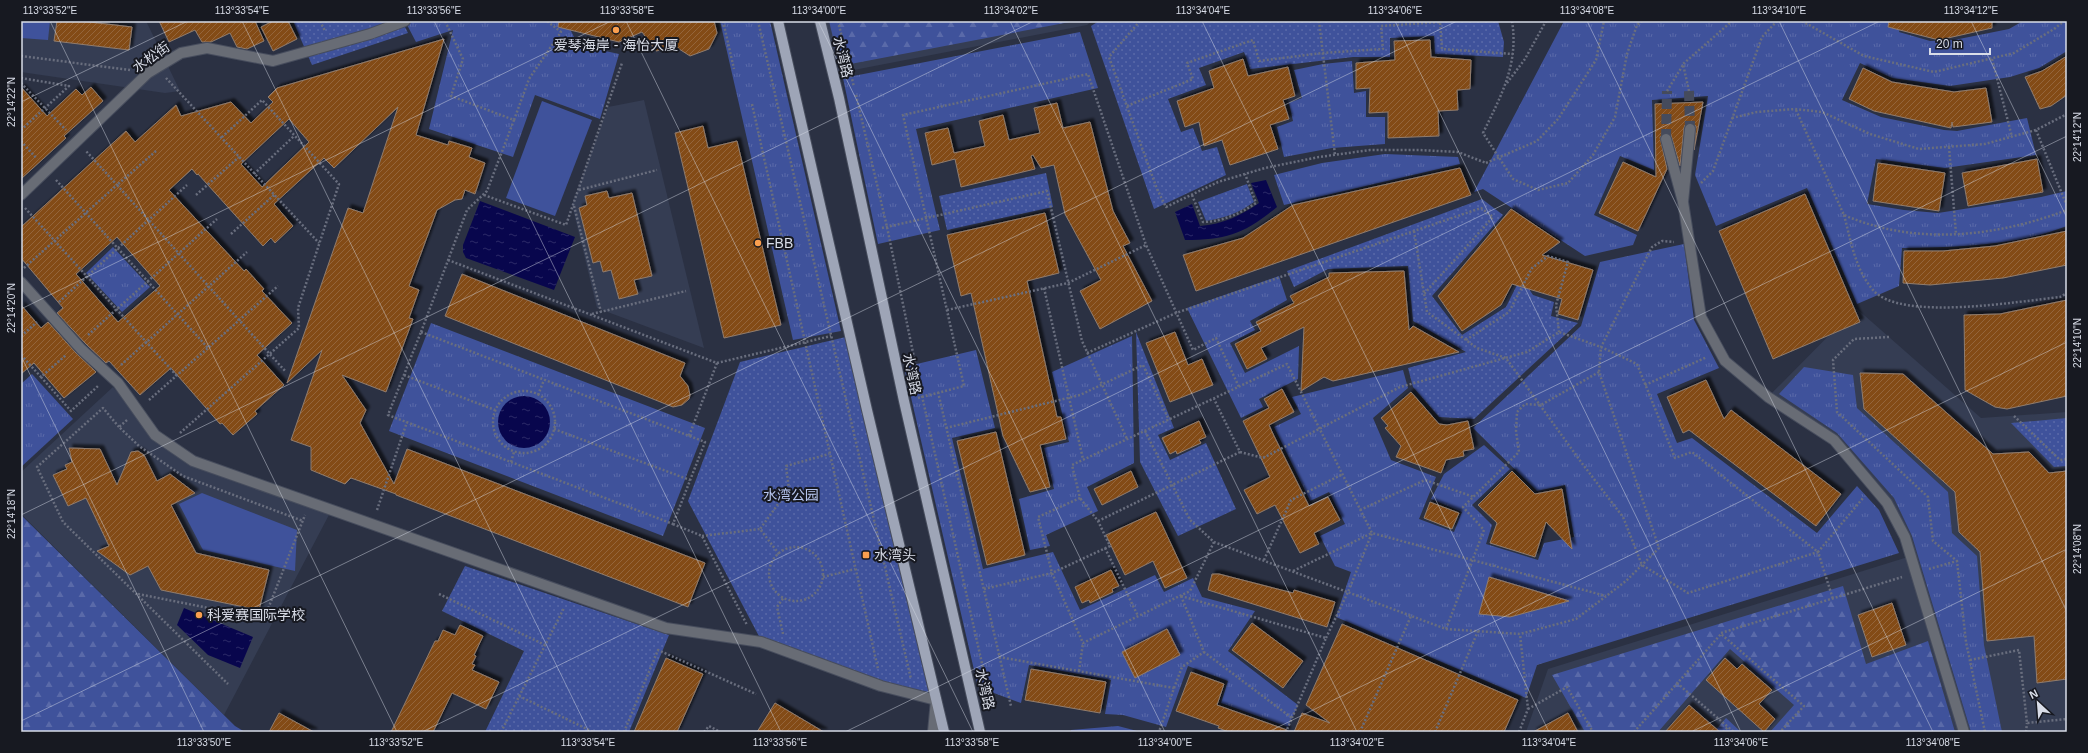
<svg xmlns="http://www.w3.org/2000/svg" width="2088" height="753" font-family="Arial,'Noto Sans SC',sans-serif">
	<defs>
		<pattern id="grass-tufts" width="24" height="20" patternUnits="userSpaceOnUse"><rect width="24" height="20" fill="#3f529b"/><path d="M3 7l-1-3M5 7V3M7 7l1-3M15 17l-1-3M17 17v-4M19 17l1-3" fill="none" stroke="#5a6aa9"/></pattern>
		<pattern id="forest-firs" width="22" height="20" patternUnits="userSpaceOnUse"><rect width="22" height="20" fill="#3f529b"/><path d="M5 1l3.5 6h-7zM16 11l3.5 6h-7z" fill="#5a6aa9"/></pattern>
		<pattern id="park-dots" width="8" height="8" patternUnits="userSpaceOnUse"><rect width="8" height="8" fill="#3f529b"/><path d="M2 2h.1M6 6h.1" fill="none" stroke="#5a6aa9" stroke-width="1.8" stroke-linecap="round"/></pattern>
		<pattern id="water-ripples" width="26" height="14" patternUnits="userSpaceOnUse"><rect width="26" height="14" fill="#08064d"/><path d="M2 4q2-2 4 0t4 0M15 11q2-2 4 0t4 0" fill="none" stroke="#2b2a67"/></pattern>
		<pattern id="building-hatch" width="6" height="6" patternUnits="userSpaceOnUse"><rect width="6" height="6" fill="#834c19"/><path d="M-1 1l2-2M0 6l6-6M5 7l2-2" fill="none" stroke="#94653a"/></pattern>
		<filter id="shadow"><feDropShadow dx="3.5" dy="-3.5" stdDeviation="1" flood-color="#0009"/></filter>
	</defs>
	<rect width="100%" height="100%" fill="#2b3143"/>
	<g fill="#353d53">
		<path d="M21,21H146L180,91L165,93L21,72Z"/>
		<path d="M821,21H1092L1087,25L833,74Z"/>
		<path d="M644,100L704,348L597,308L572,205L608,107Z"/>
		<path d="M1856,308L1981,418L2067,412V732H1526L1548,669L1911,556L1887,503L1834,440L1768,397Z"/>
		<path d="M113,387L155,435L193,461L331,511L224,715L21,514V472Z"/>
	</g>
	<g fill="url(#grass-tufts)">
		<path d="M405,21H566L578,45L619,54L600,119L535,95L513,157L429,129L453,30L416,42Z"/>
		<path d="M720,21H770L841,331L793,340Z"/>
		<path d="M1564,21H1902L1899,32L1930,41L1954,40L2009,29L2023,21H2067V51L2039,68L2010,77L1950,86L1892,78L1860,63L1842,100L1881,117L1944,130L1957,131L2027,118L2036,155L1945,168L1876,159L1867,204L1904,210L1938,213L2041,197L2067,191V226C2015,246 1957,247 1902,248L1899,286L1857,304L1807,188L1716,226L1695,175L1708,96L1652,100L1654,170L1620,156L1594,215L1637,235L1633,245L1585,256L1483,189L1474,192Z"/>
		<path d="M1080,32L1098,88L916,129L940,230L878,244L843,78Z"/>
		<path d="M1352,61L1354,93L1366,91V117H1385V144L1332,148L1284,157L1277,127L1293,121L1289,103L1302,98L1294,70L1323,64Z"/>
		<path d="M1385,154L1458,157L1460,164L1284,205L1274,175L1322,163Z"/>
		<path d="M1684,244L1694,320L1719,368L1657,394L1677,443L1692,438L1817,533L1857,486L1879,510L1899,553L1537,665L1526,698L1336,617L1351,572L1335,566L1320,536L1345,524L1329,492L1310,501L1274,427L1301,414L1292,397L1403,370L1408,388L1373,418L1391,460L1436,477L1419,519L1454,532L1462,512L1431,499L1444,474L1484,445L1510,469L1472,505L1492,525L1486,544L1538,560L1544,543L1574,537L1565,485L1537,491L1473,428L1581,326L1600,262Z"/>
		<path d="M113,247L150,287L122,312L86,273Z"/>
		<path d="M1279,276L1287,300L1250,321L1255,330L1230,343L1245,373L1299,346L1298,379L1259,399L1263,407L1241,418L1187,308Z"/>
		<path d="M431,323L705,428L663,536L389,431Z"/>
		<path d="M1132,336L1134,463L1087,487L1098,511L1046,535L1050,546L1030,550L1019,499L1054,489L1044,448L1069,442L1052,372Z"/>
		<path d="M976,350L995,428L952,438L983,569L1053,552L1080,610L1155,575L1164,592L1193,578L1202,597L1255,611L1228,651L1298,705L1288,727L1221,703L1228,681L1188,666L1166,727L1123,715L1105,714L1111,680L1029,665L1021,703L978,687L904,367Z"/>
		<path d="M1804,367L1853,375L1857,408L1948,492L1952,533L1977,556L1984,645L2002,732H1971L1912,536L1894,498L1837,433L1779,394Z"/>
		<path d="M32,374L73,419L21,467V384Z"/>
		<path d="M1118,726L1141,732H1071V730Z"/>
	</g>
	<g fill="url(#forest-firs)">
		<path d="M829,21H1075L840,66Z"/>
		<path d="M21,515L235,726L245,732H21Z"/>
		<path d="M1843,586L1866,664L1928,641L1955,732H1770L1794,705L1730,649L1658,732H1585L1552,675Z"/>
		<path d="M1726,718L1741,732H1714Z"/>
	</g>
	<g fill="url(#park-dots)">
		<path d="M293,21H402L408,33L312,65Z"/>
		<path d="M1099,21H1498L1504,42L1503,57L1435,54L1434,36L1390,38V57H1353L1250,69L1244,52L1199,68L1206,85L1168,99L1181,132L1193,128L1202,151L1217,147L1226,175L1154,209L1091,26Z"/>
		<path d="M1046,173L1053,207L947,230L939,196Z"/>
		<path d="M1247,184L1254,202C1239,213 1225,218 1206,221L1198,202Z"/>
		<path d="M1482,199L1503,215L1432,296L1462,335L1506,307L1521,277L1533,295L1554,302L1551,316L1578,323L1474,419L1439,417L1413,387L1408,368L1466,352L1413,321L1408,266L1328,269L1294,287L1287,271Z"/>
		<path d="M1136,332L1174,428L1158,435L1170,460L1206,443L1236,509L1178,536L1140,462Z"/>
		<path d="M850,336L936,699L762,642L688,501L740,362Z"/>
		<path d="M2067,418V466L2054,467L2011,423Z"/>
		<path d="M465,566L669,635L629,732H485L524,651L442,611Z"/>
	</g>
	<g fill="#3f529b">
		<path d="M21,21H50L48,40L21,38Z"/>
		<path d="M542,101L592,120L555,216L506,198Z"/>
		<path d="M202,493L297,530L295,571L203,550L179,504Z"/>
	</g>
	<g fill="url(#water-ripples)">
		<path d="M1266,180L1277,207C1244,234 1227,240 1185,240L1175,212L1192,204L1200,226C1223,224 1240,216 1259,203L1251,183Z"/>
		<path d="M480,201L575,237L554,290L466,258L463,252V245Z"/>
		<circle cx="524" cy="422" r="26"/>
		<path d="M184,608L253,637L240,668L208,655L177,625Z"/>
	</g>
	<g fill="url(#building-hatch)" stroke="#907c6d" fill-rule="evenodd" filter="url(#shadow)">
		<path d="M57,21H81L132,27L129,50L54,41Z"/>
		<path d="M159,21H255L264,41L247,49L237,47L230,33L211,42H202L195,30L169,42Z"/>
		<path d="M273,21H288L297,39L273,51L261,27Z"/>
		<path d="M559,21H714L717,33L709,49L690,56L676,47L656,51L642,32L619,42L558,27Z"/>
		<path d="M1889,21H1992V28L1939,40L1888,27Z"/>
		<path d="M444,39L416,135L448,145L449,141L472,148L469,157L485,163L475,194L465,190L462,199L455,200L437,210L409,286L419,290L409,318L413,319L386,392L342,375L366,410L360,423L394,484L407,449L705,563L688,607L396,495V494L351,478L345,484L311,470V447L291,440L322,350L287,383L348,208L363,213L398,107L334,168L324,158L274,204L293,226L275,243L271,238L263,246L198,174L197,175L192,169L169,190L244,271L246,269L264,289L262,291L292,323L257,355L284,385L255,411L257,414L233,435L222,423L220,424L171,368L140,395L109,361L106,363L86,344L57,313L63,308L21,258V227L126,131L135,142L176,105L181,116L231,102L251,123L273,102L268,97L277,88ZM289,119L309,142L262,187L241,164ZM117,237L160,286L118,322L76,274Z"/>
		<path d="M1430,40L1431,57L1471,60L1470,89L1457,90L1458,110L1438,111L1439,136L1388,138V112L1369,113L1370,88L1356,89V63L1395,60L1394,41Z"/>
		<path d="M2067,56V95L2051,106L2040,109L2025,77L2042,71Z"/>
		<path d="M1243,59L1248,76L1288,67L1295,96L1283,100L1289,119L1270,125L1278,149L1230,165L1222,140L1204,146L1199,122L1185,127L1177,101L1214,88L1209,71Z"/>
		<path d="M1863,68L1892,82L1954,92L1986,88L1992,122L1953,127L1952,122L1951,128L1874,111L1849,99Z"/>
		<path d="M21,87L47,116L76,89L82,95L91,87L103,101L64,136L66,138L21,179Z"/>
		<path d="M1703,102L1694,150L1696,126L1690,123L1685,125L1684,128L1680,166L1671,135L1665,133L1660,137L1667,169L1638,231L1599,213L1623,162L1656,177L1655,104Z"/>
		<path d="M1057,103L1063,128L1090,122L1113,211L1130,243L1123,246L1152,301L1100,329L1080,291L1101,280L1065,214L1054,165L1041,168L1033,155L1031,156L1035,169L961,187L955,159L932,165L925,133L948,128L954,153L985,146L979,121L1003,115L1009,140L1040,133L1034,108Z"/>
		<path d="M703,126L708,148L737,141L781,325L724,338L675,133Z"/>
		<path d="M2037,159L2043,192L1968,206L1962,173Z"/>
		<path d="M1878,163L1945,173L1939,211L1873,201Z"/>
		<path d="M1460,168L1471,195L1196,291L1183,255L1243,238L1293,205Z"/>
		<path d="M607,191L609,198L632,193L652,276L634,280L638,294L619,299L611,270L603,272L600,261L593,263L579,208L587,205L585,196Z"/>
		<path d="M1805,194L1860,322L1773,359L1719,231Z"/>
		<path d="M1511,209L1560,242L1542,255L1593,270L1578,320L1558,314L1562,299L1512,284L1501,305L1462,331L1438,296Z"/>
		<path d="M1045,213L1059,273L1027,281L1057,417H1061L1066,439L1040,445L1050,487L1030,492L1003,436L971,293L961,296L947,235Z"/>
		<path d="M2067,231V265L2003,278L1930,285L1903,283L1904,251H1943L1995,246Z"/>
		<path d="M1404,271L1409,330L1413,326L1459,352L1333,381L1324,377L1301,391L1304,327L1261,348L1267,359L1247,369L1235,344L1261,331L1256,322L1294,303L1290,296L1329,277V273Z"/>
		<path d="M462,274L685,363L680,376L688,386L690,395L689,399L682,405L673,407L445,316Z"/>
		<path d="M2067,300V396L2007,409L1995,407L1965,390L1964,315L2000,314Z"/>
		<path d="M21,305L41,328L48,322L76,353L96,372L64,398L34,363L21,374Z"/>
		<path d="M1175,332L1188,365L1202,359L1213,385L1170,402L1146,343Z"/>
		<path d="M1860,373L1903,374L1993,454L2029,452L2049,473L2067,471V679L2037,683L2034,636L1987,641L1980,552L1959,532L1955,492L1864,409Z"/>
		<path d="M1706,380L1724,419L1731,410L1841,494L1816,526L1689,430L1683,433L1667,397Z"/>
		<path d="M1282,389L1294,412L1269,425L1274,436L1309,506L1328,497L1340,520L1314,533L1319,544L1300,553L1275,505L1257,514L1244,490L1270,477L1243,421L1269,408L1264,399Z"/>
		<path d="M1411,392L1439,424L1447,425L1468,421L1474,449L1463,451L1464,456L1446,460L1441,473L1396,457L1401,446L1385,428L1388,426L1381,418Z"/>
		<path d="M1199,421L1206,437L1199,440L1201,443L1177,454L1176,451L1170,454L1162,438Z"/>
		<path d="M996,432L1025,555L987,565L957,441Z"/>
		<path d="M69,448L100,449L117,485L131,452L138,451L144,455L157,481L170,474L195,493L171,505L196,553L269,570L259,610L161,590L148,566L130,575L97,551L109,546L86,498L68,506L53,475L67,469L65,465L72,462Z"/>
		<path d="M1131,471L1138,487L1102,505L1094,489Z"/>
		<path d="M1512,471L1535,494L1562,489L1572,549L1546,522L1535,557L1490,543L1497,523L1478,505Z"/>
		<path d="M1430,502L1459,513L1452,529L1424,518Z"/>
		<path d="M1156,512L1187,578L1165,588L1153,561L1125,575L1106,535Z"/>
		<path d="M1111,570L1119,586L1112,589L1113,592L1090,603L1089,600L1082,603L1075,587Z"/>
		<path d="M1212,574H1219L1293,593L1294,590L1335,602L1327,627L1208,590Z"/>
		<path d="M1489,577L1569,601L1510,617L1479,614Z"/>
		<path d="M1892,603L1906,645L1872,657L1858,615Z"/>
		<path d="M1252,623L1303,661L1283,688L1232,650Z"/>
		<path d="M1342,624L1518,700L1504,732H1294L1302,713L1330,723L1306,705Z"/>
		<path d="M460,625L483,636L474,655L476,656L472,664L475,665L472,670L499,682L486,709L452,693L433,732H391L435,641H438L443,630L455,635Z"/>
		<path d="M1167,629L1180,655L1135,678L1122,652Z"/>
		<path d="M666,658L703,674L677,732H634Z"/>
		<path d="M1725,658L1737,669L1742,664L1772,690L1759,704L1775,719L1764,732L1706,680Z"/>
		<path d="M1031,669L1106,682L1100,713L1025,700Z"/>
		<path d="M1191,672L1224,684L1217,705L1287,730V732H1229L1218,728L1219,726L1176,711Z"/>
		<path d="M775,703L824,732H757Z"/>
		<path d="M1689,705L1720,732H1665Z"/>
		<path d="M279,713L314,732H269Z"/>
		<path d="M1568,713L1578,732H1533Z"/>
	</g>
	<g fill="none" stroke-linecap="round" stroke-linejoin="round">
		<g stroke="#454b5c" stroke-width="10" stroke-dasharray="10 5" stroke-linecap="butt">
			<path d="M1689,91L1690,129"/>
			<path d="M1666,139L1667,91"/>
		</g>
		<g stroke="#474d5d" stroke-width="12">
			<g id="minor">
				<path d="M1666,139L1683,202L1690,129"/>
				<path d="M21,195L148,73L181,53L207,48L273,61L370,34L405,21"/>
				<path d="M1683,202L1701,317L1725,361L1768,397L1834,440L1887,503L1905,537L1964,732"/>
				<path d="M21,282L81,349L118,383L155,435L193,461L666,628L761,642L881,686L936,700L933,732"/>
			</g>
		</g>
		<g stroke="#474d5d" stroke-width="12">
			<g id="major">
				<path d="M778,21L867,410L944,732"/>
				<path d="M820,21L839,98L904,401L980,732"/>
			</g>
		</g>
		<g stroke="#696e7e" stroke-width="2.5" stroke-dasharray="2 2" stroke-linecap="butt">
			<path d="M320,21L325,31"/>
			<path d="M723,21L734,69"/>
			<path d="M758,21L911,679"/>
			<path d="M838,21L854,87"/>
			<path d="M1140,21L1109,57L1157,189L1166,207L1218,182L1265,168L1319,157L1370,150H1419L1458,152L1486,163"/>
			<path d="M1319,21L1335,155"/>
			<path d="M1512,21C1519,64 1501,96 1483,133L1513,179L1538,190L1568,183L1593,155L1615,117L1627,54L1637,25L1642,21"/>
			<path d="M1802,21L1864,56L1934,72L2014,53L2054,29L2064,21"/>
			<path d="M21,56L130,70"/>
			<path d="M1992,59L2012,137"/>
			<path d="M21,78L69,86L21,130"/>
			<path d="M166,78L319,243"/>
			<path d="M21,83L66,130"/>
			<path d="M1507,83L1525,59L1546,21"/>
			<path d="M1667,91L1683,65"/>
			<path d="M1689,91L1683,64L1732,21"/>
			<path d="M856,95L887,227L922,396L987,686"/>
			<path d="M752,104L878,669"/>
			<path d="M1127,106L1193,79L1187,63L1253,40L1259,61L1322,53L1383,49L1381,26L1440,22L1442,49L1513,54"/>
			<path d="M1796,110L1844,215C1915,246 1996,237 2067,210"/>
			<path d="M1732,118L1757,112L1795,109L1822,112L1870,134L1919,149L1985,144L2036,130L2067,114"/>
			<path d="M514,120L529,79L561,32L547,21"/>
			<path d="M2036,130L2067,206"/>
			<path d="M21,141L37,159"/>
			<path d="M1949,147L1956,234"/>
			<path d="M156,151L117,185L286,372"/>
			<path d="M254,174L294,136"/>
			<path d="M56,180L208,348"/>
			<path d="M1701,183L1713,171L1762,37L1777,21"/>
			<path d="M579,190L657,170"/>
			<path d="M196,195L239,157"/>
			<path d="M484,195L566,225L622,63"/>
			<path d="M1192,195L1203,222C1224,221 1239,214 1256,203L1245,174"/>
			<path d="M574,206L601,312"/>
			<path d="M25,208L177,376"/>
			<path d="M1844,215C1851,241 1855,269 1873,290C1900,322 2020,301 2060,297L2067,293"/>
			<path d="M882,228L1047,191L1082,341L1127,439"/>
			<path d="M1414,231L1427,312L1477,348L1506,358L1581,462L1623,517L1642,565L1688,593L1818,552L1833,599"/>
			<path d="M231,234L274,195"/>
			<path d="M448,260L717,363L689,436"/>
			<path d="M24,268L117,185L86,151"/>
			<path d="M1044,288L1083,459"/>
			<path d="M59,302L187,185"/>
			<path d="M947,310L1068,283L1146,245"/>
			<path d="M592,314L686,291"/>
			<path d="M421,332L705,442L673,524L388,415Z"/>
			<path d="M421,332L467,210L487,191L514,120L451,96L463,59L445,21"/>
			<path d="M88,335L217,219"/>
			<path d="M21,336L37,322"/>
			<path d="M1889,337L1854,339L1833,360L1837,412L1928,497L1933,541L1957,561L1966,642L1985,732"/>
			<path d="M1466,340L1509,312L1532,268L1548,256L1568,262L1556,305L1559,332"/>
			<path d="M1087,353L1176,313L1481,208L1493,217L1424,294"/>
			<path d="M21,355L41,377L66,355"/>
			<path d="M717,363L831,336"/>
			<path d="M121,365L247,252"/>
			<path d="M404,375L495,410"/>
			<path d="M41,377L71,411L98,386"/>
			<path d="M1645,385L1707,357"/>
			<circle cx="524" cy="422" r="31"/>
			<path d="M938,392L1011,706"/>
			<path d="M538,395L544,380"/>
			<path d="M918,398L964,386L903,115L1088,74L1146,245L1193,350L1216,338L1239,387"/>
			<path d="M149,400L278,286"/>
			<path d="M2014,416L2060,460L2067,459"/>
			<path d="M127,420L119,427L139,446L183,476L303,521"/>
			<path d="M119,427L103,408L37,467L63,522L228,684"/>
			<path d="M946,428L1080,395L1143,365L1169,420"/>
			<path d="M554,429L690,480"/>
			<path d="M1145,431L1190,520L1214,542L1446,629L1520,634L1576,619L1626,581L1659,548L1599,372L1601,347L1652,247L1662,241L1674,242"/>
			<path d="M180,433L299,328L298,308L339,184L262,100L221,138"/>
			<path d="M1240,452L1263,458L1400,387L1527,352L1559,332L1601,347L1637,364L1675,458L1692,452L1818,552L1863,498"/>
			<path d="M511,462L514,452"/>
			<path d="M377,510L407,422"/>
			<path d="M1360,510L1425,480L1474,497"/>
			<path d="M1098,521L1240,452L1214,399"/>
			<path d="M673,524L702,536L747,625"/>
			<path d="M702,536L760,529"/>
			<path d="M1214,542L1190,591L1083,643L1052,573L1038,517L1080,498L1072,465L1287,364L1372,533L1293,571"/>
			<circle cx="796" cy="574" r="27"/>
			<path d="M1105,548L1138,616"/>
			<path d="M779,554L760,529L789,489L786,466L829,454"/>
			<path d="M1264,560L1291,500L1343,474"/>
			<path d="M1929,569L1957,561"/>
			<path d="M823,577L855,569"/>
			<path d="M984,589L1052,573L1110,546L1098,521L1080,498"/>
			<path d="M138,594L264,619L305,515"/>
			<path d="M439,594L545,645"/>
			<path d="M1181,596L1326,638L1286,732"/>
			<path d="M1181,596L1204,652L1292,718"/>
			<path d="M1446,629L1484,530L1463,507L1519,452L1516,431L1517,412L1525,404L1541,405L1599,372"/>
			<path d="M1721,633L1902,577"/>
			<path d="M783,634L777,607L784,597"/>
			<path d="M1326,638L1348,592L1372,533L1606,596"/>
			<path d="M999,657L1174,688L1159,732"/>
			<path d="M1970,660L2019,650L2027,723L2067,719"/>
			<path d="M1079,671L1083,643"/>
			<path d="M1677,683L1728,727"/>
			<path d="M1174,688L1182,667L1204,652"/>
			<path d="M519,696L593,732"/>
			<path d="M1528,709L1567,687L1593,732"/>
			<path d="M501,732L564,608"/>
			<path d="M624,732L658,650L756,694"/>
			<path d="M704,732L709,726L720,732"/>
			<path d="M1360,732L1411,616"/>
			<path d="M1435,732L1478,631"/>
			<path d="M1519,732L1528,709L1520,634"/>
			<path d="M1634,732L1721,634L1804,706L1780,732"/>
			<path d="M1723,732L1728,727L1734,732"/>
			<path d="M2026,732L2027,723"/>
		</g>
		<use href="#minor" stroke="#686c75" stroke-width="10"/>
		<use href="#major" stroke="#9ea5b7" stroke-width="10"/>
		<path stroke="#696e7e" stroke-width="2.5" stroke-dasharray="2 2" stroke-linecap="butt" d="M1486,163L1537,141L1558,119L1596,60L1604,21"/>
	</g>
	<path fill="none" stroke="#d9dde8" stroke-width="1" stroke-opacity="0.45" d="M50,21L397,732M242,21L589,732M434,21L781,732M626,21L973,732M818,21L1165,732M1010,21L1357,732M1202,21L1549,732M1395,21L1741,732M1587,21L1933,732M1779,21L2067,612M1971,21L2067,218M21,102L188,21M21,309L611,21M21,356L204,732M21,515L1034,21M21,721L1457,21M422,732L1880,21M845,732L2067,136M1268,732L2067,342M1691,732L2067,549"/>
	<g fill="#fa9f4f" stroke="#171921" stroke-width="1.5">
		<circle cx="616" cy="30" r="4"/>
		<circle cx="758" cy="243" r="4"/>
		<rect x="862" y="551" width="8" height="8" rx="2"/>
		<circle cx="199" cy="615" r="4"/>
	</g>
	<g text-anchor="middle" stroke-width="4" stroke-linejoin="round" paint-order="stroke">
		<g font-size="14" fill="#d9dde8" stroke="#171921" text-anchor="start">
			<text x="616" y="50" text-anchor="middle">爱琴海岸 - 海怡大厦</text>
			<text x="766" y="248">FBB</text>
			<text x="874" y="560">水湾头</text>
			<text x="207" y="620">科爱赛国际学校</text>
		</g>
		<g font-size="14" fill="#d9dde8" stroke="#171921">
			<text transform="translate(151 57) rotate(-35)" y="5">水松街</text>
			<text transform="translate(843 57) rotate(76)" y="5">水湾路</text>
			<text transform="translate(912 374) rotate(78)" y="5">水湾路</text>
			<text transform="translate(985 689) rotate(77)" y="5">水湾路</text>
		</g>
		<g font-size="14" fill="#b7c6ef" stroke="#171921">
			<text x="791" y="500">水湾公园</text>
		</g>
	</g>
	<rect width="2088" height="753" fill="none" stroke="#171921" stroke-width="44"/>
	<g transform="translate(2038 703) rotate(334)" stroke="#171921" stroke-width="3" paint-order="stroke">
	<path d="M0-3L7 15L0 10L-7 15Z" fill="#d9dde8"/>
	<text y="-6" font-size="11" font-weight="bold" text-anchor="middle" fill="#d9dde8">N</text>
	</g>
	<path d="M1930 48v6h60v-6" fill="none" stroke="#d9dde8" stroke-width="2"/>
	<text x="1936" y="48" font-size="12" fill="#d9dde8" stroke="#171921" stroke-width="3" paint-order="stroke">20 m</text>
	<rect x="22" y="22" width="2044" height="709" fill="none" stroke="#d9dde8" stroke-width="1.5"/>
	<g font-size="10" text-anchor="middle" fill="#d9dde8">
		<text x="50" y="14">113°33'52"E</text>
		<text x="242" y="14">113°33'54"E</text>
		<text x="434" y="14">113°33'56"E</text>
		<text x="627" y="14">113°33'58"E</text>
		<text x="819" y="14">113°34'00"E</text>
		<text x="1011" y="14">113°34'02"E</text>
		<text x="1203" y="14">113°34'04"E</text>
		<text x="1395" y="14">113°34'06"E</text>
		<text x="1587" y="14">113°34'08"E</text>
		<text x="1779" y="14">113°34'10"E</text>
		<text x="1971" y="14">113°34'12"E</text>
		<text transform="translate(11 102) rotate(-90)" y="4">22°14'22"N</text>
		<text transform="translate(2077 137) rotate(-90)" y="4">22°14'12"N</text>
		<text transform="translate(11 308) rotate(-90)" y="4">22°14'20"N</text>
		<text transform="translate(2077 343) rotate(-90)" y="4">22°14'10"N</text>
		<text transform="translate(11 514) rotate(-90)" y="4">22°14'18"N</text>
		<text transform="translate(2077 549) rotate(-90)" y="4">22°14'08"N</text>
		<text x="204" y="746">113°33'50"E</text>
		<text x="396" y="746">113°33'52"E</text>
		<text x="588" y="746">113°33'54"E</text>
		<text x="780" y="746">113°33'56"E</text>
		<text x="972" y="746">113°33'58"E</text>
		<text x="1165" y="746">113°34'00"E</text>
		<text x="1357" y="746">113°34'02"E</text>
		<text x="1549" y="746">113°34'04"E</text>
		<text x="1741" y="746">113°34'06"E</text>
		<text x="1933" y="746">113°34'08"E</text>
	</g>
</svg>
